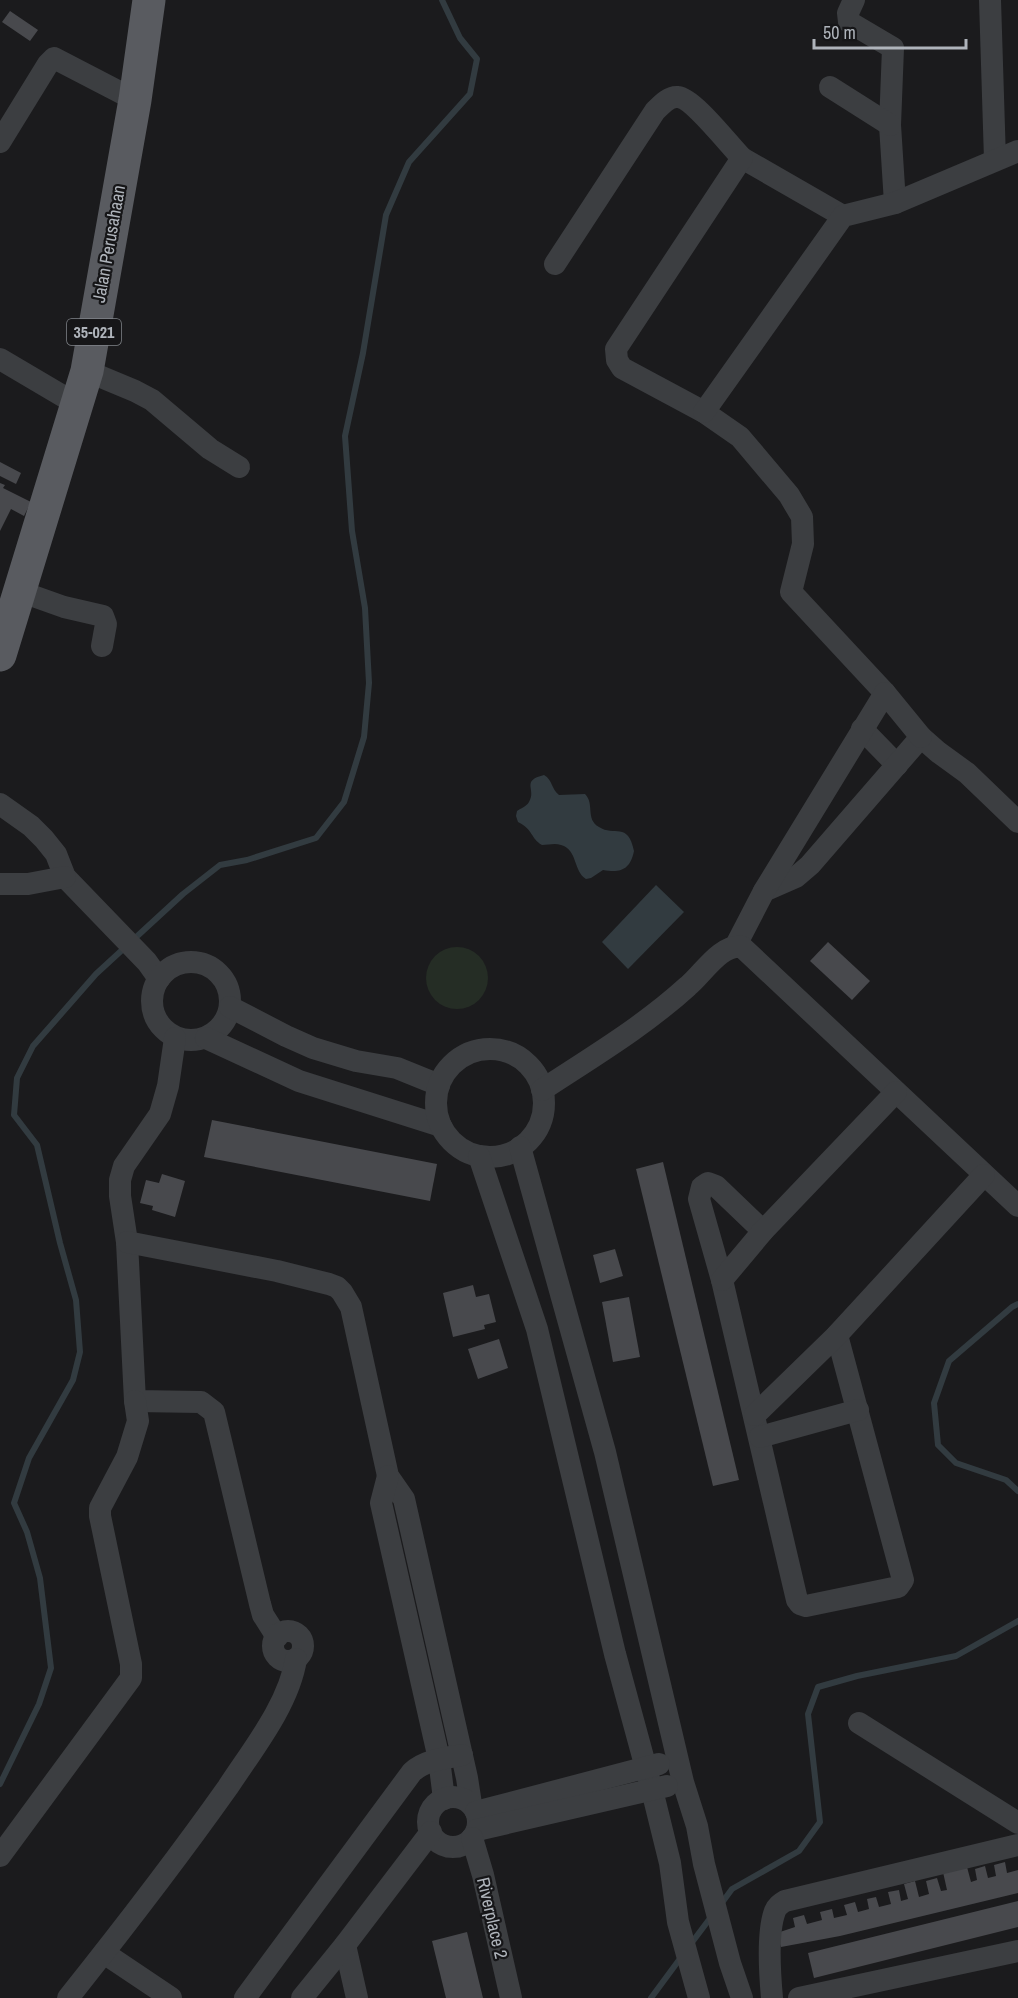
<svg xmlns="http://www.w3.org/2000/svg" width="1018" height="1998" font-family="'Archivo Narrow',sans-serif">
	<rect width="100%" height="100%" fill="#1b1b1d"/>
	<circle fill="#252d25" cx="457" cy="978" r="31"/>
	<g fill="#323b40">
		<path d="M544,775C553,780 551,789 559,795L585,794C595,804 585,819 599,827C614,837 628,821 634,851C630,870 621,873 603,870L591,878L586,879C573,871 578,850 561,845C555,843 548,845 542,845C530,838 534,830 518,822L516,816L517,811C521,808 526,807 529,802C537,789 520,781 544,775Z"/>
		<path d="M656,885L684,912L628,969L602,942Z"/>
	</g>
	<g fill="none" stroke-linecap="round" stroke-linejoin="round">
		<g stroke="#323b40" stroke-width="6">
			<path d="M1018,1304L1012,1307L949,1361L934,1403L938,1445L956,1463L1006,1480L1018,1491"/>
			<path d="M0,1784L39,1704L51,1668L40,1578L27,1532L14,1503L29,1458L73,1380L80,1352L76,1300L60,1243L37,1145L14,1115L17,1078L33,1046L96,974L183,894L220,865L247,860L316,838L344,802L364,737L369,683L365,608L352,531L345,436L363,353L386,215L409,162L470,94L477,59L460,38L442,0"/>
			<path d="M721,1904L732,1889L799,1851L820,1822L808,1714L818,1687L857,1676L956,1656L1018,1621"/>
			<path d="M690,1945L711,1917"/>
			<path d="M651,1998L682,1956"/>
		</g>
	</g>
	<g fill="#48494d">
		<path d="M10,11L38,30L30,41L2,22Z"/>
		<path d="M0,462L21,473L16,484L0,476Z"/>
		<path d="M0,483L5,485L3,488L31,502L24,516L11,509L0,531Z"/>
		<path d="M828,942L870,981L852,1000L810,961Z"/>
		<path d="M212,1120L437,1164L430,1201L204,1157Z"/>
		<path d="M663,1162L739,1480L713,1486L636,1169Z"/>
		<path d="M162,1174L185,1181L175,1217L152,1210L153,1206L140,1203L146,1180L159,1183Z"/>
		<path d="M615,1249L623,1276L600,1283L593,1255Z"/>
		<path d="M473,1285L476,1297L489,1294L496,1322L484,1325L485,1329L453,1337L443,1293Z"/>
		<path d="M629,1297L640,1357L613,1362L602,1302Z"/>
		<path d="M499,1339L508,1368L478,1379L468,1349Z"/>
		<path d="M1005,1862L1007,1873L1018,1870V1893L840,1936L781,1947L777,1933L795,1927L793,1918L804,1915L807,1924L822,1920L820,1912L832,1909L834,1918L847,1915L844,1905L855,1902L858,1912L869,1909L867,1899L876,1897L879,1907L891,1904L888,1892L899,1890L901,1901L908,1899L904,1884L915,1881L919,1897L929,1894L926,1881L937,1878L941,1891L947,1890L943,1872L967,1867L971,1882L977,1880L975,1869L985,1866L988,1878L996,1876L994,1865Z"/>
		<path d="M1018,1901V1927L814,1978L808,1953Z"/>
		<path d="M467,1932L483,1998H446L432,1941Z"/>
	</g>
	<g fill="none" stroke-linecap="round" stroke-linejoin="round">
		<g stroke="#3c3e41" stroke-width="22">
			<path d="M854,0L848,13L849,22L893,48L890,125L895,203"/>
			<path d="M990,0L995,160"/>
			<path d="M830,87L890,125"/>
			<path d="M0,142L48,64L54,58L135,100"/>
			<path d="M742,158L843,216"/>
			<path d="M555,264L655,111C661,105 669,96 678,97C693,98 730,146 742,158L616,349L617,360L622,368L704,412L740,437L789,495L802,517L803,544L791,592L885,693"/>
			<path d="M0,359L78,405"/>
			<path d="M87,371L135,391L152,400L210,449L239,467"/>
			<path d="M704,412L843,216L895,203L1018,151"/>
			<path d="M19,591L64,607L103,616L106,624L102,646"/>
			<path d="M862,729L897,765"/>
			<path d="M0,804L31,826L44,839L56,854L65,877L147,962L159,979"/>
			<path d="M0,884H28L65,877"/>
			<path d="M764,891L796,877L810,865L921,737L938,752L967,773L1018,822"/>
			<path d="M735,947L764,891L885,693L921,737"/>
			<circle cx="191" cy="1001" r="39"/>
			<path d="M230,1007L286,1036L313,1048L356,1061L397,1068L439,1085"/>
			<path d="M175,1038L168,1086L160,1114L124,1166L120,1180V1196L127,1242L135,1401L201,1402L214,1412L260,1604L263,1615L277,1637"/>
			<path d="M206,1038L299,1081L441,1126"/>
			<circle cx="490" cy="1103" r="54"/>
			<path d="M542,1090C592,1057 643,1027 688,986C703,974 720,944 742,947L1018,1206"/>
			<path d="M520,1147L605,1452L683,1782L697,1826L704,1864L730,1963L742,1998"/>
			<path d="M479,1156L537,1329L615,1654L652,1790L670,1863L678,1922L699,1998"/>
			<path d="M763,1231L716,1186L708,1183L702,1187L699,1199L722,1280L797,1600L800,1604L806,1606L898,1587L903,1580L837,1335"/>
			<path d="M127,1242L277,1271L329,1284L337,1287L342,1292L351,1307L388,1476L404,1499L467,1778L471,1804"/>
			<path d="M722,1280L763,1231L896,1092"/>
			<path d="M755,1415L837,1335L984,1175"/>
			<path d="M760,1437L858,1410"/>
			<path d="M388,1476L381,1503L439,1759L444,1799"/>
			<circle cx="288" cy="1646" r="15"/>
			<path d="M859,1723L1018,1823"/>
			<circle cx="453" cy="1822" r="25"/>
			<path d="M476,1812L659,1764"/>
			<path d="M477,1830L667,1786"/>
			<path d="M472,1838L483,1875L511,1998"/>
			<path d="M0,1856L131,1678V1664L100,1516V1508L127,1457L138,1421L135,1401"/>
			<path d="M345,1945L357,1998"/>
			<path d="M104,1953L171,1998"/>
			<path d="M68,1998C123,1929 177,1859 228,1787C253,1749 289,1704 296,1659"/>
			<path d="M245,1998L412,1772C425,1760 445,1758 462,1755"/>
			<path d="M302,1998L345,1945L431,1832"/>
			<path d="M772,1998C770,1976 767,1932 775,1911C777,1906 780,1904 785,1901L1018,1845"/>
			<path d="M799,1998L1018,1951"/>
		</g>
		<path stroke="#595b60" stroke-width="33" d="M0,655L87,371L135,100L149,0"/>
	</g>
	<g text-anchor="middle" stroke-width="4.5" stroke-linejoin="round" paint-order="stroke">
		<rect fill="#161618" stroke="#81858a" stroke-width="1.5" x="67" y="319" width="54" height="26" rx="4.5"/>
		<g font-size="16" font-weight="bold" fill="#afb4bb">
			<text x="94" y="338">35-021</text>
		</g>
		<g font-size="18" fill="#afb4bb" stroke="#161618">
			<text transform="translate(109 244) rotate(-80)" y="6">Jalan Perusahaan</text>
			<text transform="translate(492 1918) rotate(77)" y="6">Riverplace 2</text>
		</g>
	</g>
	<path d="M814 39v9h152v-9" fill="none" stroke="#afb4bb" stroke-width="3"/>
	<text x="823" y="39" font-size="18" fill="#afb4bb" stroke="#161618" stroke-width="4.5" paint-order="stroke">50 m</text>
</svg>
